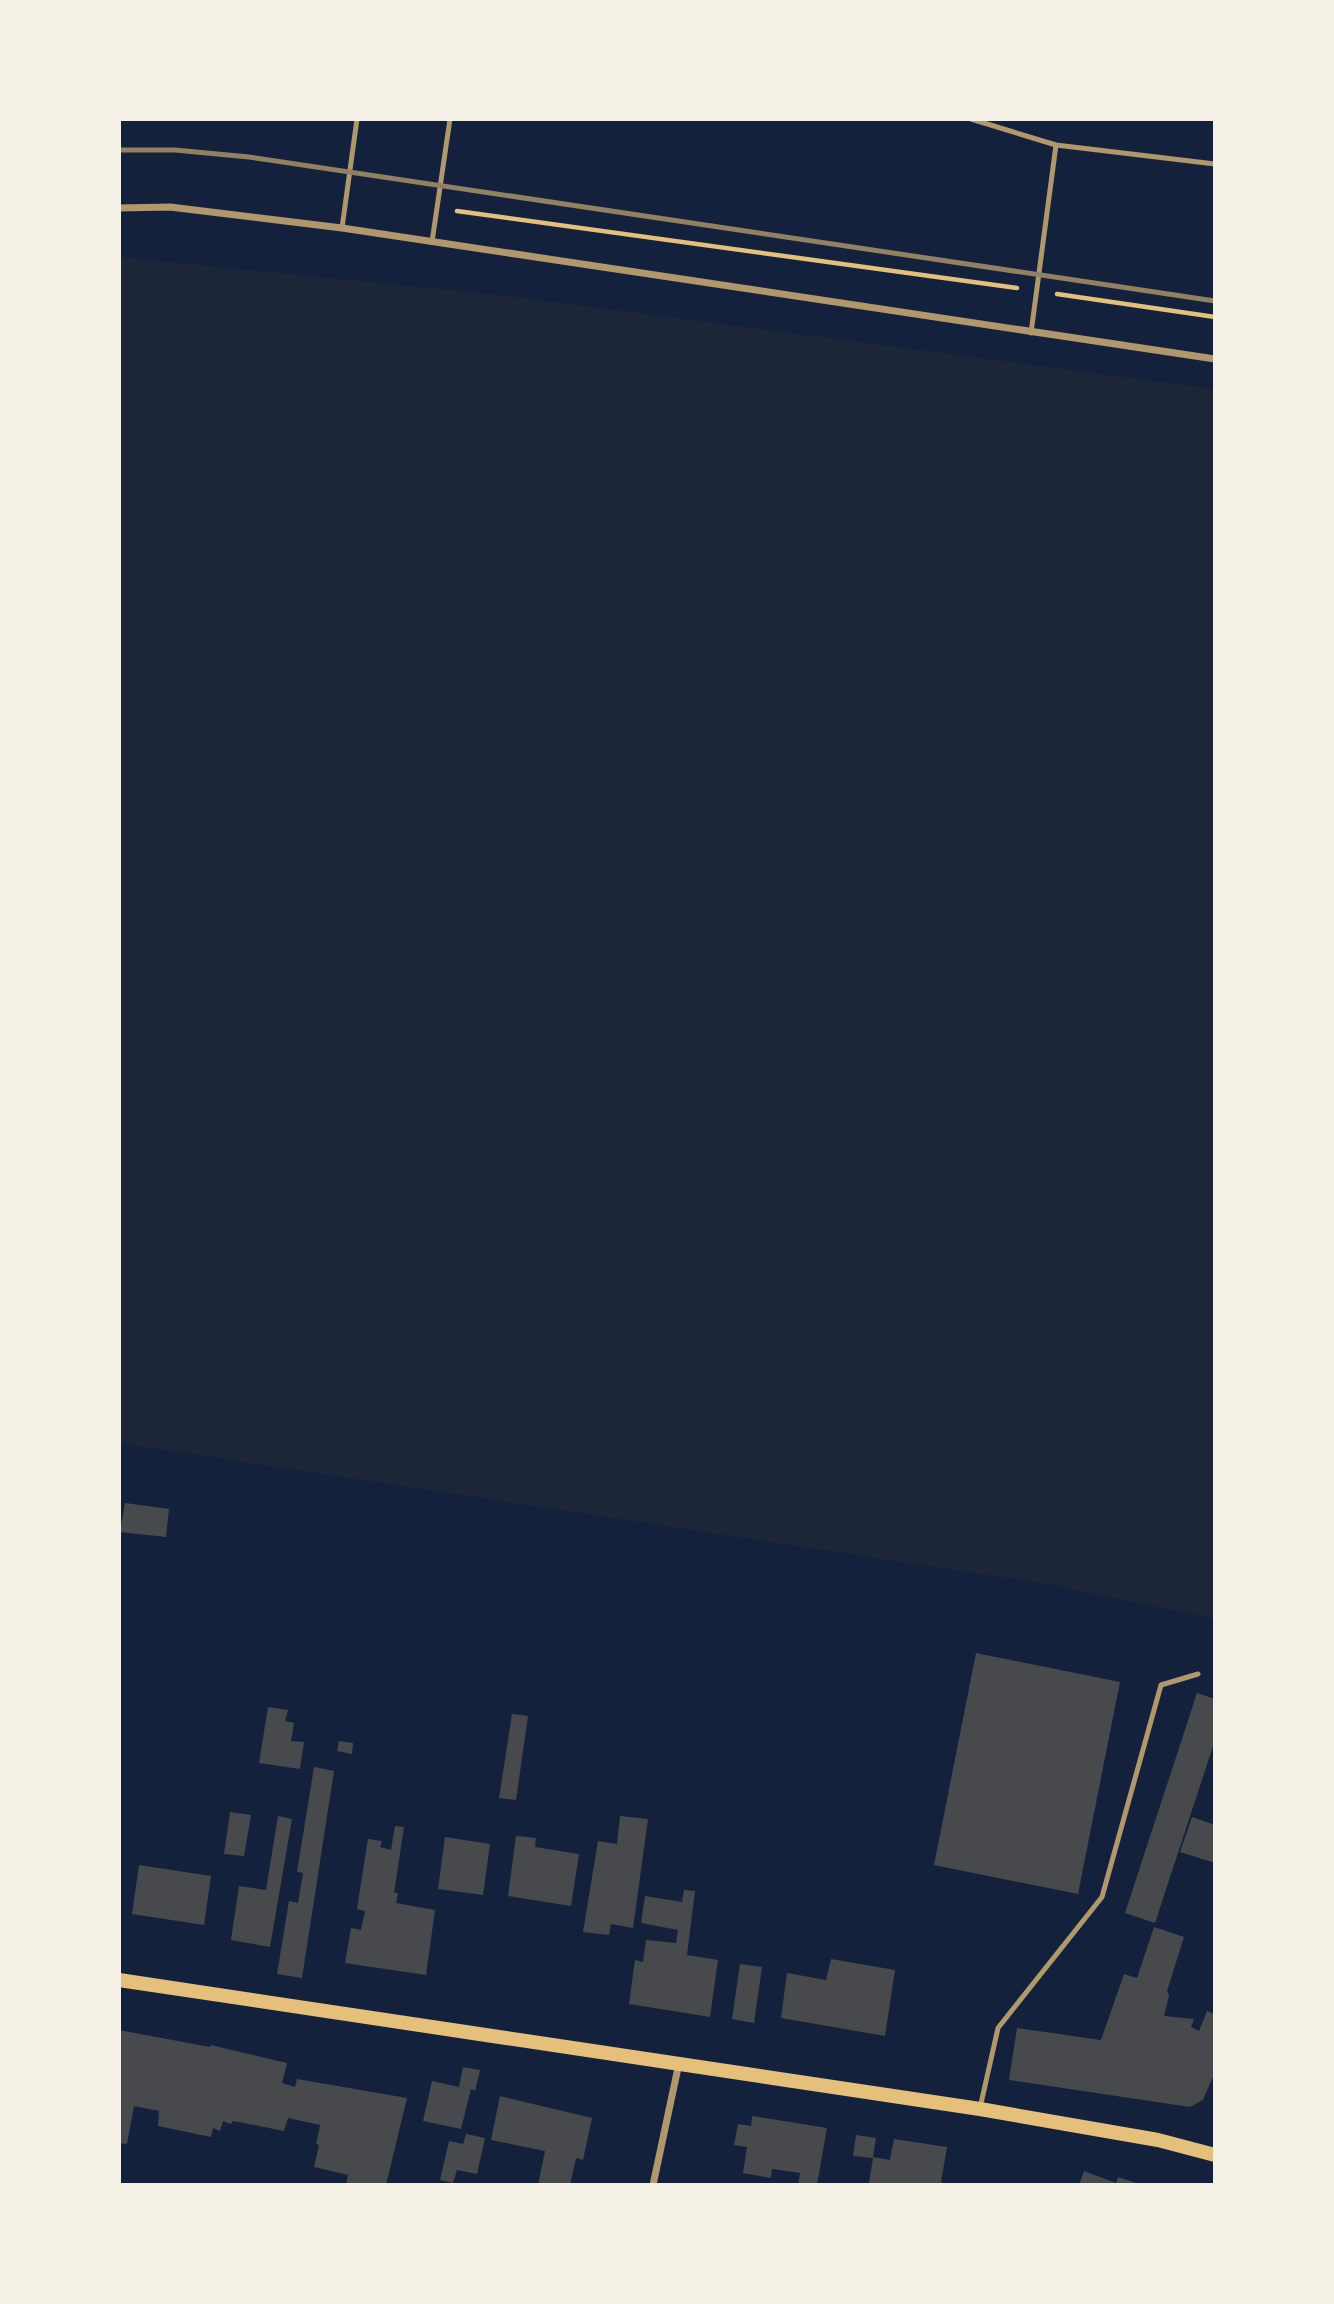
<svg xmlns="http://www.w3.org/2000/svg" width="1334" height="2304" font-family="'Work Sans',sans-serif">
	<rect width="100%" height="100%" fill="#14213d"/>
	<path fill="#1d2539" d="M119,257L501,295L1215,389V1619L1041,1583L119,1443Z"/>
	<g fill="#48494c">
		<path d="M125,1503L169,1509L166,1537L120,1532Z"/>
		<path d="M976,1653L1120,1682L1078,1894L934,1865Z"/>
		<path d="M1197,1693L1215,1699V1740L1155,1923L1125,1913Z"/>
		<path d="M268,1707L288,1710L285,1721L294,1723L291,1741L304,1742L300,1769L259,1763Z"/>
		<path d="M512,1714L528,1716L516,1800L499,1798Z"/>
		<path d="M339,1741L353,1743L352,1754L337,1751Z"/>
		<path d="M314,1767L334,1771L302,1978L277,1974L289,1901L298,1903L303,1873L297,1872Z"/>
		<path d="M230,1812L251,1815L244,1856L224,1854Z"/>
		<path d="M278,1816L292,1819L270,1947L231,1940L239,1886L266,1890Z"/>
		<path d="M620,1816L648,1819L633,1928L611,1924L609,1935L583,1932L598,1841L617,1844Z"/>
		<path d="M1192,1817L1215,1825V1863L1180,1852Z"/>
		<path d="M395,1826L404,1827L394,1893H398L396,1903L435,1910L426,1975L345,1963L351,1928L361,1930L365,1911L357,1909L368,1839L382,1841L380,1847L391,1850Z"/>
		<path d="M516,1836L536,1838L535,1847L579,1854L571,1906L508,1896Z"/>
		<path d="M445,1837L490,1844L483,1895L438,1889Z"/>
		<path d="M139,1865L211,1876L204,1925L132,1914Z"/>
		<path d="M684,1890L695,1891L687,1955L718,1960L710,2017L629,2004L635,1960L643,1962L646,1940L676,1943L678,1930L641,1923L645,1896L682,1902Z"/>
		<path d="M1154,1927L1184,1937L1167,1991L1169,1996L1164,2016L1194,2019L1191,2027L1199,2031L1207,2011L1215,2014V2072L1203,2100L1190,2107L1009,2080L1017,2028L1101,2040L1124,1974L1137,1978Z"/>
		<path d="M831,1959L895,1970L885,2036L781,2018L787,1973L826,1980Z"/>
		<path d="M740,1964L762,1967L754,2023L732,2019Z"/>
		<path d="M119,2030L210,2047L211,2045L287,2063L282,2083L295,2087L297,2079L407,2098L386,2185H346L348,2175L314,2167L319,2145L316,2144L320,2125L288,2118L284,2131L233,2121L231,2124L223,2121L220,2131L213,2128L211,2137L158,2126L159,2111L134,2106L127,2144L119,2143Z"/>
		<path d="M463,2067L480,2070L475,2091L471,2089L461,2129L423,2121L432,2081L459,2087Z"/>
		<path d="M500,2096L592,2118L583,2160L576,2158L570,2185H538L545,2151L491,2140Z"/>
		<path d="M752,2116L827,2128L817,2185H798L800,2173L772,2169L771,2178L743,2173L747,2147L734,2145L738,2124L751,2126Z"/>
		<path d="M466,2134L485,2138L477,2174L457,2170L453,2183L440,2180L449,2141L463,2144Z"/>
		<path d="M856,2135L876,2138L873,2157L890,2160L894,2139L947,2147L941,2182L948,2185H881L869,2183L873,2158L853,2156Z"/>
		<path d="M1084,2171L1116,2183L1118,2177L1142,2185H1079Z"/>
	</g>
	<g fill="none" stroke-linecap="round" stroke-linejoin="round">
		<g stroke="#e5c07b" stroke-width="4.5">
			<path d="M457,211L1017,288"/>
			<path d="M1057,294L1215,317"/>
		</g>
		<g stroke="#b1986c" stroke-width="5">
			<path d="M971,119L1056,145L1215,164"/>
			<path d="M342,228L357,119"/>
			<path d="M432,242L450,119"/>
			<path d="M1031,333L1056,145"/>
			<path d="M980,2108L998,2028L1102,1897L1161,1685L1198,1674"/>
		</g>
		<g stroke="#b1986c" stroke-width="7">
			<path d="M119,208L170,207L342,228L1215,359"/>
			<path d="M653,2185L679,2063"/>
		</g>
		<path stroke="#e5c07b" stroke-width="14" d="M119,1980L980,2109L1158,2140L1215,2155"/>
		<path stroke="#918062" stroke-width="5" d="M119,150H175L249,157L1215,301"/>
	</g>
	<rect width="1334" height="2304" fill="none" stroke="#f6f1e7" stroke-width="242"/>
</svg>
